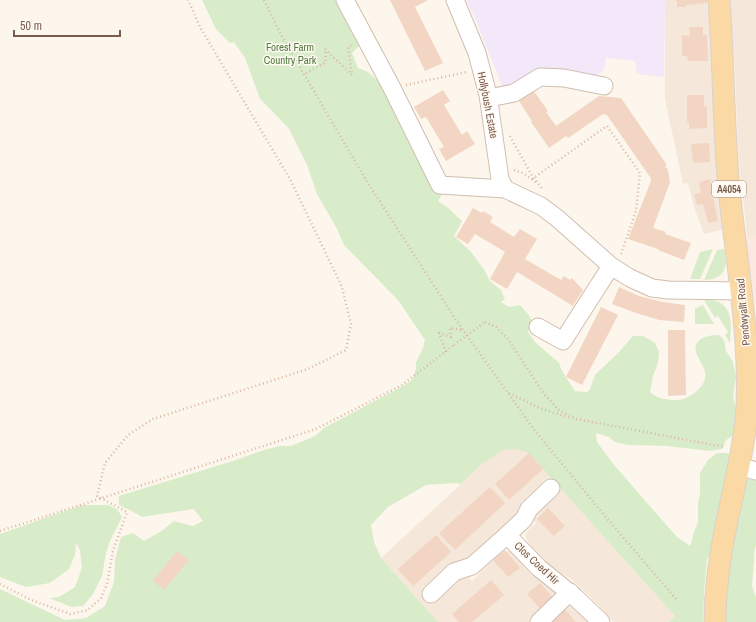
<svg xmlns="http://www.w3.org/2000/svg" width="756" height="622" font-family="'Archivo Narrow',sans-serif">
	<rect width="100%" height="100%" fill="#fdf6ec"/>
	<g fill="#f5e8da">
		<path d="M665,0H709L726,229L704,234L694,207L688,183L683,184L665,99Z"/>
		<path d="M730,0H756V236H747L738,153L735,71Z"/>
		<path d="M514,435L675,616L669,622H613L602,609L584,591L572,580L546,563L529,544L525,536L528,530L536,523L524,509L459,566L472,581L490,563L508,551L512,553L526,569L547,587L567,602L587,622H438L381,558Z"/>
	</g>
	<path fill="#fde8e0" d="M747,236H756V310L746,241Z"/>
	<path fill="#f3e8fa" d="M466,0H665L664,77L637,74L635,61L606,58L604,69L600,73L595,76L543,68L509,89L504,88L501,84L476,21Z"/>
	<g fill="#d8ecc9">
		<path d="M202,0H338L337,2L340,7L342,15L358,21L361,44L352,53L358,68L368,72L384,86L448,192L442,194L438,201L448,208L462,221L454,236L471,252L485,271L490,281L501,290L505,299L501,302L509,307L520,305L528,314L532,321L528,332L535,342L559,363L562,371L575,391L587,392L590,389L595,375L618,353L633,336H643L655,343L659,352L658,363L653,376L650,392C658,399 663,399 673,400C681,401 686,398 693,394C723,372 688,358 697,343C701,336 712,335 719,335L724,340L726,351L733,362L736,377L733,397L739,423L737,433L726,440L722,449L710,451L667,446L628,445L615,442L609,437L596,433L597,442L614,465L677,537L690,546L692,541L693,535L698,522V503L700,494V473L708,460L717,453H727L733,458L716,549L707,558L704,592L703,622H669L675,616L529,453L517,449L502,450L480,466L461,484L454,483L426,485L388,507L371,525L374,542L381,558L438,622H0V589L65,620L86,618L105,606L114,582L115,560L121,537L133,533L144,541L160,532L174,521L193,526L203,521L194,509L142,517C135,512 127,509 119,505V496L236,460L264,450L280,446H291L315,436L324,428L403,386L412,380L416,369V362L423,348L425,340L398,300L344,245L337,229L317,194L307,165L289,129L276,115L260,99L245,58L234,42L230,43L216,29Z"/>
		<path d="M713,249L700,279H690L700,252Z"/>
		<path d="M724,249C729,267 724,280 704,280L717,250Z"/>
		<path d="M704,300C733,298 732,322 730,343L725,335L728,332L718,316L715,318Z"/>
		<path d="M703,305L714,324H695V309Z"/>
		<path d="M752,476L756,477V546L755,548L752,586L756,597V622H717L745,481Z"/>
		<path d="M82,505H108L117,509L122,517L110,541L106,553L102,576L93,594L83,606L72,607L49,598L59,597L75,587L82,568L80,550L76,543L75,555L69,569L50,583L26,587L0,577V534Z"/>
	</g>
	<g fill="#f3d5c3">
		<path d="M390,0H428L415,7L443,63L425,71Z"/>
		<path d="M676,0H707V3L686,5V7H677V2H676Z"/>
		<path d="M689,27H703V35H707L708,61H688L687,56H682V35L690,36Z"/>
		<path d="M531,87L548,111L546,112L556,126L599,96L621,98L667,165L665,166L668,170L670,182L653,228L666,232L665,234L691,243L684,260L658,250V249L628,239L651,181L650,177L607,115L603,114L568,138L566,136L549,148L531,122L532,121L517,98Z"/>
		<path d="M443,90L450,101L444,105L462,135L467,131L475,144L446,161L439,149L444,147L426,117L421,119L414,107Z"/>
		<path d="M687,95H704V106H707V128L689,129V123L687,122Z"/>
		<path d="M709,143L710,162L693,163L691,144Z"/>
		<path d="M710,179L718,221L708,223L703,204L697,205L694,194L701,193L699,182Z"/>
		<path d="M473,208L482,213L483,211L493,217L490,222L514,237L520,229L537,239L525,259L561,280L564,276L570,280L572,278L583,290L573,306L517,272L507,289L490,279L505,252L475,234L468,244L456,237Z"/>
		<path d="M619,287L639,296L662,302L685,305L684,322L659,320L636,313L612,304Z"/>
		<path d="M601,307L618,315L582,385L566,377Z"/>
		<path d="M668,330H685L686,395L668,396Z"/>
		<path d="M529,453L543,469L509,500L495,484Z"/>
		<path d="M490,487L505,503L455,550L439,533Z"/>
		<path d="M548,508L565,526L554,536L537,519Z"/>
		<path d="M436,535L451,552L413,586L398,569Z"/>
		<path d="M505,550L520,568L508,577L493,560Z"/>
		<path d="M177,551L189,560L164,590L153,581Z"/>
		<path d="M491,580L504,595L472,622H459L452,614Z"/>
		<path d="M540,583L555,600L542,611L527,594Z"/>
		<path d="M562,606L576,622H550Z"/>
	</g>
	<g fill="none" stroke-linecap="round" stroke-linejoin="round">
		<g stroke="#d1beb0" stroke-width="19">
			<g id="minor">
				<path d="M345,0L392,88L440,185L505,189L541,206L557,218L611,266L630,278L652,288L668,290L742,291"/>
				<path d="M455,0L477,53L488,95L500,179L505,189"/>
				<path d="M489,98L514,93L540,77L564,78L604,86"/>
				<path d="M538,327L563,341L611,266"/>
				<path d="M739,466L756,471"/>
				<path d="M507,535L524,519L529,509L551,488"/>
				<path d="M431,594L454,572L472,566L507,535L539,568L575,597L601,622"/>
				<path d="M539,622L570,592"/>
			</g>
		</g>
		<g stroke="#dad1cd" stroke-width="23">
			<path id="major" d="M715,622C715,606 716,591 718,575C721,546 728,517 734,488C740,461 746,433 747,405C750,332 736,260 729,188C723,126 724,63 719,0"/>
		</g>
		<g stroke="#d9b8a5" stroke-width="2.5" stroke-dasharray="1 3" stroke-linecap="butt">
			<path d="M264,0L281,35L366,180L456,320L535,431L609,521L676,599"/>
			<path d="M306,73L326,62L325,49L352,75L348,47L353,44"/>
			<path d="M406,85L467,72"/>
			<path d="M510,136L531,174L543,190"/>
			<path d="M514,170L523,173L537,183"/>
			<path d="M532,179L607,126L640,173L636,211L621,254"/>
			<path d="M485,322L496,327L508,339L544,394L559,410L576,419L725,447"/>
			<path d="M446,352L439,333L451,337L450,328L463,330"/>
			<path d="M509,393L539,408L571,418"/>
			<path d="M0,531L316,429L402,385L454,345"/>
			<path d="M0,584L31,600L70,614L88,610L101,598L107,584L113,551L127,512L97,496L105,463L128,435L153,419L308,369L346,350L351,324L342,287L291,181L200,27L188,0"/>
		</g>
		<use href="#minor" stroke="#fff" stroke-width="17"/>
		<use href="#major" stroke="#fbd9a5" stroke-width="21"/>
		<path stroke="#d9b8a5" stroke-width="2.5" stroke-dasharray="1 3" stroke-linecap="butt" d="M454,345L485,322"/>
	</g>
	<g text-anchor="middle" stroke-width="3" stroke-linejoin="round" paint-order="stroke">
		<rect fill="#fffaf3" stroke="#a28b7f" stroke-width="1" x="712" y="181" width="34" height="16" rx="3"/>
		<g font-size="10" font-weight="bold" fill="#7a5c4d">
			<text x="729" y="193">A4054</text>
		</g>
		<g font-size="11" fill="#537a41" stroke="#fffaf3">
			<text x="290" y="51">Forest Farm<tspan x="290" dy="13">Country Park</tspan></text>
		</g>
		<g font-size="11" fill="#7a5c4d" stroke="#fffaf3">
			<text transform="translate(488 105) rotate(79)" y="4">Hollybush Estate</text>
			<text transform="translate(743 312) rotate(-95)" y="4">Pendwyallt Road</text>
			<text transform="translate(537 563) rotate(43)" y="4">Clos Coed Hir</text>
		</g>
	</g>
	<path d="M14 30v6h106v-6" fill="none" stroke="#7a5c4d" stroke-width="2"/>
	<text x="20" y="30" font-size="12" fill="#7a5c4d" stroke="#fffaf3" stroke-width="3" paint-order="stroke">50 m</text>
</svg>
